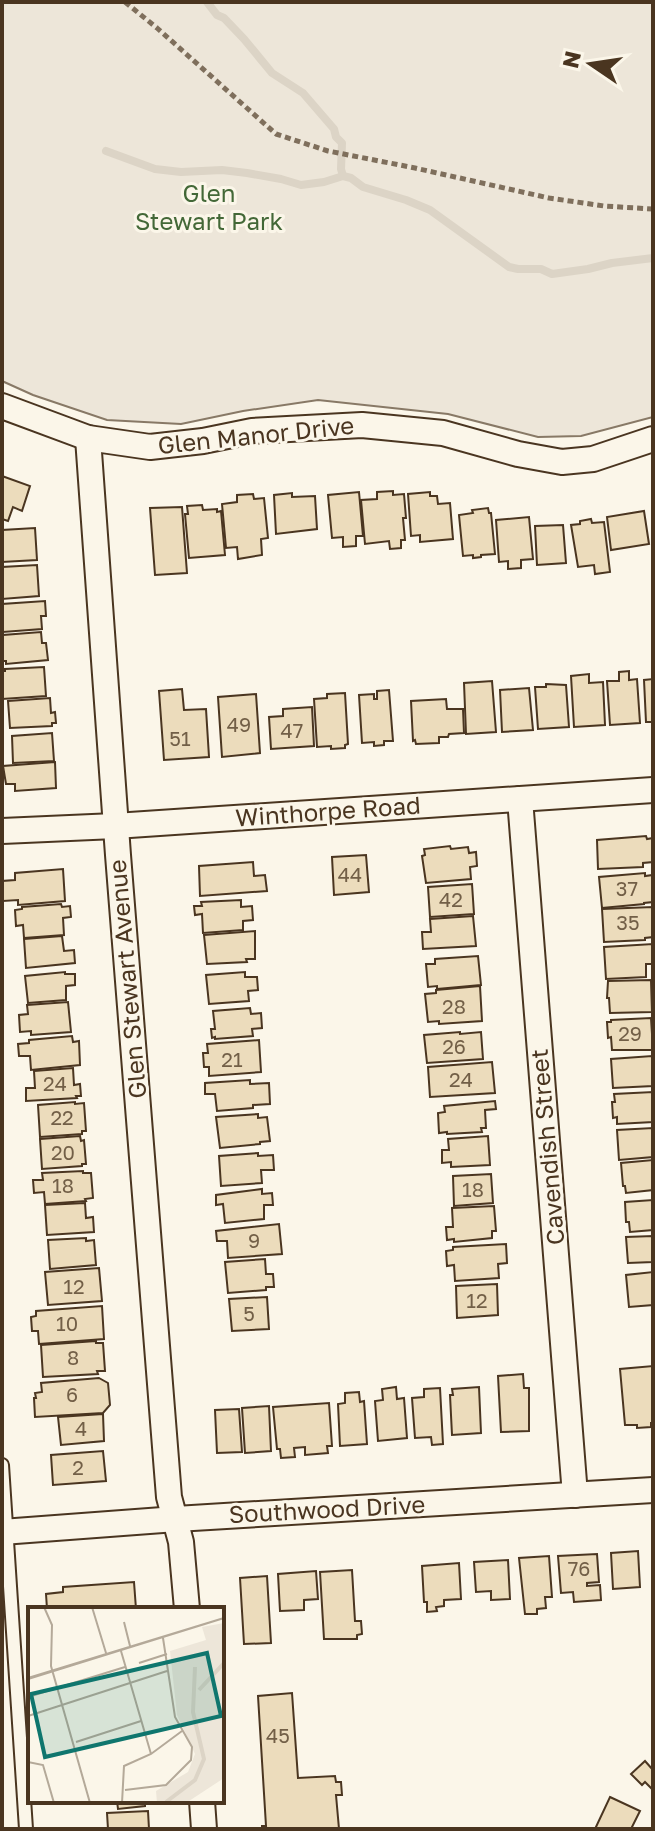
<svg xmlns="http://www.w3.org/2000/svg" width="655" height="1831" font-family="'Golos Text',sans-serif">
	<rect width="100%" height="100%" fill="#fbf6e9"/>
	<path fill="#ede6d9" stroke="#887966" stroke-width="2" d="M2,2H653V417L581,436L538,437L448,414L318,400L243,411L181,424L107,420L33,395L2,381Z"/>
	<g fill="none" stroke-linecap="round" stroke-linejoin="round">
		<g stroke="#dcd4c6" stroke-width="8">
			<path d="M207,2L217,15L224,18L244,39L272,73L303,93L334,129L336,137L342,143L341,169L343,176"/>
			<path d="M106,151L155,169L181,172L222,170L247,173L281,179L301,185L324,182L343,176L351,178L363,187L406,200L430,210L509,267L518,269H541L552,274L588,269L612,263L653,258"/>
		</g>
	</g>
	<g fill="#ecdcbc" stroke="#4a3520" stroke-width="2">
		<path d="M2,476L30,486L22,511L13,507L8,521L2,519Z"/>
		<path d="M393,491V495L404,494L406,518H403L405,540H401V548L390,549L389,541L365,544L361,500L377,499V492Z"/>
		<path d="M359,492L363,536H356V546L343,547V537L332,538L328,495Z"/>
		<path d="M430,492V496H437L438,504L450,503L453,539L420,542V535L411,536L408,494Z"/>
		<path d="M292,493V497L315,496L317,529L276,534L274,495Z"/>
		<path d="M253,494L254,499L264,498L268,538L261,539L262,555L238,559L237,547L226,548L222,504L237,502V495Z"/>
		<path d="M202,505L203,510L217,509V512L221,511L225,555L189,558L185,514H188L187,506Z"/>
		<path d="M182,507L187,573L155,575L150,508Z"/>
		<path d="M488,508L489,513H491L495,554L481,555V557L473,558V555L463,556L459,515L473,513L472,510Z"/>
		<path d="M644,511L649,544L611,550L607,517Z"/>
		<path d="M529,517L533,559L521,560V568L508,569V561L499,562L496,520Z"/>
		<path d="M591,519L592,523L604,522L610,572L595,574L594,565L578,567L571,525L580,524V521Z"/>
		<path d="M563,525L566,563L537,565L535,526Z"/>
		<path d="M35,528L37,560L2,562V530Z"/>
		<path d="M37,565L39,596L2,599V567Z"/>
		<path d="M45,601L46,616H41L42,629L3,632L2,604Z"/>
		<path d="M41,632L42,643H46L48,660L6,664V661H2L3,635Z"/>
		<path d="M44,667L46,696L2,699V671H5V669Z"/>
		<path d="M629,671V680L637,679L640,723L610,725L607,681H619V672Z"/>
		<path d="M589,674V683L603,682L605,725L574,727L571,676Z"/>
		<path d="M653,679V722H646L644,680Z"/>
		<path d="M492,681L496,732L466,734L464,683Z"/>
		<path d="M546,684L566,685L569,727L538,729L535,687H546Z"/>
		<path d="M529,688L533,730L502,732L500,690Z"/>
		<path d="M182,689L184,710L206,709L209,757L164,760L159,691Z"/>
		<path d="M389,690L393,741H384V745L374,746V742L362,743L359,695L374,694V699H377V691Z"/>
		<path d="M345,693L348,744L345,745V748L331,749V746L317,747L314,699L327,698V694Z"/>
		<path d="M256,694L260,753L222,757L218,697Z"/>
		<path d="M50,698L51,713L55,712L56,723H52V726L10,728L8,701Z"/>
		<path d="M446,699L447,709H463L464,733L449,734L448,737H439V743L416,744L415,740L413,741L411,701Z"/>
		<path d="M312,707L314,746L271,749L269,717L283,716V709Z"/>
		<path d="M52,733L54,761L13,763L12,736Z"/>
		<path d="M55,762L56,788L15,791V784H6L3,766Z"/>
		<path d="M646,836L647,839L653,838V862L643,863V867L598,869L597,840Z"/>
		<path d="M450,846L451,849L468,847L469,853L476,852L477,866L470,867L471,879L426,883L422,856L425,855L424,849Z"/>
		<path d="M366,855L369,892L334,895L332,857Z"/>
		<path d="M253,862L254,876L265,875L267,891L200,896L199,866Z"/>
		<path d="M63,869L65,901L18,905V900L3,901L2,881L15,880V873Z"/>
		<path d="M645,873V876L653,875V902L644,903V904L602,908L599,877Z"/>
		<path d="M472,884L474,914L430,917L428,887Z"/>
		<path d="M241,900V907L252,906L253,920L243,921V930L203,933L202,914L195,915L194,906H202L201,902Z"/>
		<path d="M61,904L62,907L70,906L71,917L63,918L64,935L24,938L23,925L16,926L15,910L22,909V907Z"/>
		<path d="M653,907V937L645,938V940L604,942L602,909Z"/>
		<path d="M473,916L476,946L423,949L422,932H431L430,919Z"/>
		<path d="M255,931V959H246L247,962L207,964L204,935Z"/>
		<path d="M62,936L64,951L74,950L75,963L26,968L24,939Z"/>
		<path d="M653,944V964H646V977L606,979L604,947Z"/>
		<path d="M478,956L481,985L437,989V986L428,987L426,964H435V959Z"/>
		<path d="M65,972V974H75V985L66,986V1000L28,1003L25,976Z"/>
		<path d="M245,972V977H257L258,990L248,991L249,1001L209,1004L206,975Z"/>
		<path d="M651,980L652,1012L610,1013L609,998H607L608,981Z"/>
		<path d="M480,986L482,1021L439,1024V1021L428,1022L425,994L436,993V990Z"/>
		<path d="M68,1002L71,1032L31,1035V1031L20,1032L19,1015L28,1014L27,1005Z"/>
		<path d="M250,1008L251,1014L261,1013L262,1028L252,1029L253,1036L215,1039V1037L212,1038L211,1029H215L213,1011Z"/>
		<path d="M651,1018L653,1050H612L611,1037L608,1038L607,1022H611V1020Z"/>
		<path d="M460,1032V1034L481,1032L483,1059L427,1063L424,1035Z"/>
		<path d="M72,1036L73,1042L79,1041L80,1065L31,1070L30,1056H19L18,1044L29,1043V1040Z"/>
		<path d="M259,1040L261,1072L209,1076V1067H204L203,1053H208L207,1044Z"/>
		<path d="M652,1056L653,1086L613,1088L611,1059Z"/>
		<path d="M492,1062L495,1093L430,1097L428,1067Z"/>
		<path d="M73,1068L74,1085L80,1084L81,1096H76L77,1098L26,1101V1088H35L34,1071Z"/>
		<path d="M250,1080V1084L269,1083L270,1104L253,1105V1108L217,1111L215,1094H205V1083Z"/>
		<path d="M653,1092V1122L617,1124V1117L613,1118L612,1102H615L614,1094Z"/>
		<path d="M495,1101L496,1109L485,1110L486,1128H481L482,1132L447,1134V1132L439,1133L438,1113L445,1112L444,1106Z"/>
		<path d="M75,1102V1104L84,1103L86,1131H82V1134L40,1137L38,1105Z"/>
		<path d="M258,1114V1118L267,1117L270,1141L260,1142V1144L220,1148L216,1117Z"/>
		<path d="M653,1128V1157L619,1160L617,1130Z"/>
		<path d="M80,1136L81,1141L84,1140L86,1164H82V1166L42,1169L40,1139Z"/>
		<path d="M488,1136L490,1165L451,1167V1162L442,1163V1150H449L448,1139Z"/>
		<path d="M258,1153V1156L273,1155L274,1170H261L262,1183L221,1186L219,1156Z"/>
		<path d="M653,1160V1190L626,1193L625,1186H623L621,1163Z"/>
		<path d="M83,1171V1173H91L93,1198L85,1199L86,1201L45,1204L44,1192L34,1193L33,1180H43L42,1173Z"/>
		<path d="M491,1174L493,1203L454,1206L453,1176Z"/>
		<path d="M262,1189V1194L272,1193L273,1205H264V1219L225,1223L223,1204L216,1205V1195Z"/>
		<path d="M653,1200V1230L630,1232L629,1222H626L625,1202Z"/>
		<path d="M85,1203L86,1218L93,1217L94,1232L47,1235L45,1205Z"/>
		<path d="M494,1206L496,1231H492V1238L454,1242V1239L447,1240L446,1227H453L452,1208Z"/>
		<path d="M279,1224L282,1254L228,1258L227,1241H217L216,1231Z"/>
		<path d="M653,1236V1262L628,1263L626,1237Z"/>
		<path d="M86,1238V1241L94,1240L96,1265L50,1269L48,1240Z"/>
		<path d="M506,1244L507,1263L498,1264L499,1278L455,1281L454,1265L447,1266L446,1251L453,1250V1247Z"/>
		<path d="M265,1259L266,1274H273L274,1287H266V1290L228,1293L225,1262Z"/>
		<path d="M99,1268L102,1301L48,1305L45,1272Z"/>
		<path d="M653,1272V1305L629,1307L626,1275Z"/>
		<path d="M497,1284L498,1315L457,1318L456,1286Z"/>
		<path d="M267,1297L269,1329L232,1331L229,1299Z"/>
		<path d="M102,1306L104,1339L39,1344L38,1331H32L31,1317L36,1316V1311Z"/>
		<path d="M96,1341V1343H103L105,1371H97L98,1374L43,1377L41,1345Z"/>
		<path d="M653,1366V1423H651V1427L637,1428V1425H625L620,1369Z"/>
		<path d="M523,1374L524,1388H529V1431L501,1432L498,1376Z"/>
		<path d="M99,1378L108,1383L110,1405L103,1413L35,1417L34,1398H36L35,1393L42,1392L41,1383Z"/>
		<path d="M396,1387L397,1399L404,1398L407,1438L378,1441L375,1401L383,1400L382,1389Z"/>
		<path d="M479,1387L481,1433L452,1435L450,1395H453L452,1389Z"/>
		<path d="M440,1388L443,1444L432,1445L431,1437L415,1438L412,1398L424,1397V1389Z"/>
		<path d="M359,1392L360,1402L364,1401L367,1444L340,1446L338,1404L345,1403V1393Z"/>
		<path d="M329,1403L332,1446H327L328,1453L305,1455V1447L294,1448L295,1457L281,1458L280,1449H277L273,1407Z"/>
		<path d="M269,1406L271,1451L245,1453L242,1408Z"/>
		<path d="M239,1409L242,1452L217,1453L215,1410Z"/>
		<path d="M103,1414L104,1441L61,1445L58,1417Z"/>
		<path d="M103,1451L106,1481L53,1485L51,1455Z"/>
		<path d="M638,1551L640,1587L613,1589L611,1553Z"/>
		<path d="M597,1554L599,1582L587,1583V1586L600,1585L601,1600L574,1602L573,1592L561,1593L558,1556Z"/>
		<path d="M549,1556L552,1597H545L546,1608L537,1609V1614H525L519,1558Z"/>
		<path d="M508,1560L510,1599L491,1600V1591L476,1592L474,1562Z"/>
		<path d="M459,1563L461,1599L444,1600V1606L436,1607L437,1611L427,1612V1602H424L422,1566Z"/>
		<path d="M352,1570L355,1621H361L362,1634L357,1635V1639H324L320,1572Z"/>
		<path d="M316,1571L318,1599L304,1600V1610L280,1611L278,1574Z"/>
		<path d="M267,1576L271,1643L244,1644L240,1578Z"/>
		<path d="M134,1582L136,1609H47L46,1594L63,1592V1587Z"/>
		<path d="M292,1693L298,1778L335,1776L336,1782H341L342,1795H336L339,1829H262V1826H266L258,1696Z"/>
		<path d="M645,1761L653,1770V1790L645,1782L642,1785L631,1774Z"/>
		<path d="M610,1797L640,1811L631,1829H595Z"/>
		<path d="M117,1801H145V1806L118,1809Z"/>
		<path d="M148,1811L149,1829H108L107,1813Z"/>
	</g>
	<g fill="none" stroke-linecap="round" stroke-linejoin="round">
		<g stroke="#4a3520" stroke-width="16">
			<path id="lane" d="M2,1465L26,1829"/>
		</g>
		<g stroke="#4a3520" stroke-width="28">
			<g id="street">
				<path d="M2,406L88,438L150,447L203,441L252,431L362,425L443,433L518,454L562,462L593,459L653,439"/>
				<path d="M88,438L118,855L169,1497L181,1542L187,1609"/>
				<path d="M520,799L575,1495"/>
				<path d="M2,831L115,826L653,790"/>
				<path d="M2,1532L176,1519L653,1490"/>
				<path d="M202,1801L204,1829"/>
			</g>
		</g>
		<path stroke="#7f6f5c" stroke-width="5" stroke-dasharray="6 4" stroke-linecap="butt" d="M125,2L157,28L276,134L328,151L415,168L549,198L604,206L653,209"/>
		<use href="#lane" stroke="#fbf6e9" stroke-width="12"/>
		<use href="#street" stroke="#fbf6e9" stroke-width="24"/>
	</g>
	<g text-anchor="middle" stroke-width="6" stroke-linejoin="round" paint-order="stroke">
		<g font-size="20" fill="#725f47">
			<text x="239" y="732">49</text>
			<text x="292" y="738">47</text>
			<text x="180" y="746">51</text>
			<text x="350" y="882">44</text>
			<text x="627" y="896">37</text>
			<text x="451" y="907">42</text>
			<text x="628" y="930">35</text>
			<text x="454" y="1014">28</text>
			<text x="630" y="1041">29</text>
			<text x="454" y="1054">26</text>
			<text x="232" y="1067">21</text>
			<text x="461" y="1087">24</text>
			<text x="55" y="1091">24</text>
			<text x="62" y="1125">22</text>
			<text x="63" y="1160">20</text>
			<text x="63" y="1193">18</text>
			<text x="473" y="1197">18</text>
			<text x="254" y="1248">9</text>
			<text x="74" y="1294">12</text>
			<text x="477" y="1308">12</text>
			<text x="249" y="1321">5</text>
			<text x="67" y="1331">10</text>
			<text x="73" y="1365">8</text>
			<text x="72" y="1402">6</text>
			<text x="81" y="1436">4</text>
			<text x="78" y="1475">2</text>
			<text x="579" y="1576">76</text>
			<text x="278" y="1743">45</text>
		</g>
		<g font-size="24" fill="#436837" stroke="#fbf6e9">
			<text x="209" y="202">Glen<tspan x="209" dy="28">Stewart Park</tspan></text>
		</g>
		<g font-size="24" fill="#4a3520" stroke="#fbf6e9">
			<text transform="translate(256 436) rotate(-6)" y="8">Glen Manor Drive</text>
			<text transform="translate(328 812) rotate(-4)" y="8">Winthorpe Road</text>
			<text transform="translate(128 979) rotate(-95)" y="8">Glen Stewart Avenue</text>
			<text transform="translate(548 1147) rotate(-95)" y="8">Cavendish Street</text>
			<text transform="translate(327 1510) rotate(-3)" y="8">Southwood Drive</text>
		</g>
	</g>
	<g transform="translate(28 1607)">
		<rect width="196" height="196" fill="#fbf6e9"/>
		<path d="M196,16V171L158,196H129L128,184L160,165L167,147L149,108L142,44L178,33L174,20Z" fill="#ede6d9"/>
		<path fill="none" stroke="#dcd4c6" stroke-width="4" d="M171,83L196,56M138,195L167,173L176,152L165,105L167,60"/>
		<path fill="none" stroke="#b4a999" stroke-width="2" d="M16,0L24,18L23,59L62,196M64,0L78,46M96,15L102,39M93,44L123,147M111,56L139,47M0,71L196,11M0,72L196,11M0,90L97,60M0,109L139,64M48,135L113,114M0,155L15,158L26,196M97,183L138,178L163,153L164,140L147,110L135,31M94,196L96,159L123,147L154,124"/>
		<path fill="#0f766e" fill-opacity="0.15" stroke="#0f766e" stroke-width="4" d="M179,46L193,109L17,150L3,87Z"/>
		<rect width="196" height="196" fill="none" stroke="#4a3520" stroke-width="4"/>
	</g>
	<rect width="655" height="1831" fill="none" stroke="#4a3520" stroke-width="8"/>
	<g transform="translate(591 64) rotate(283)" stroke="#fbf6e9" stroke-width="6" paint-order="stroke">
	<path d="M0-6L14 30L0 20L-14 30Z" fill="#4a3520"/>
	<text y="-12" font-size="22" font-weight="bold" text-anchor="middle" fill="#4a3520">N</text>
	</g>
</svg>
